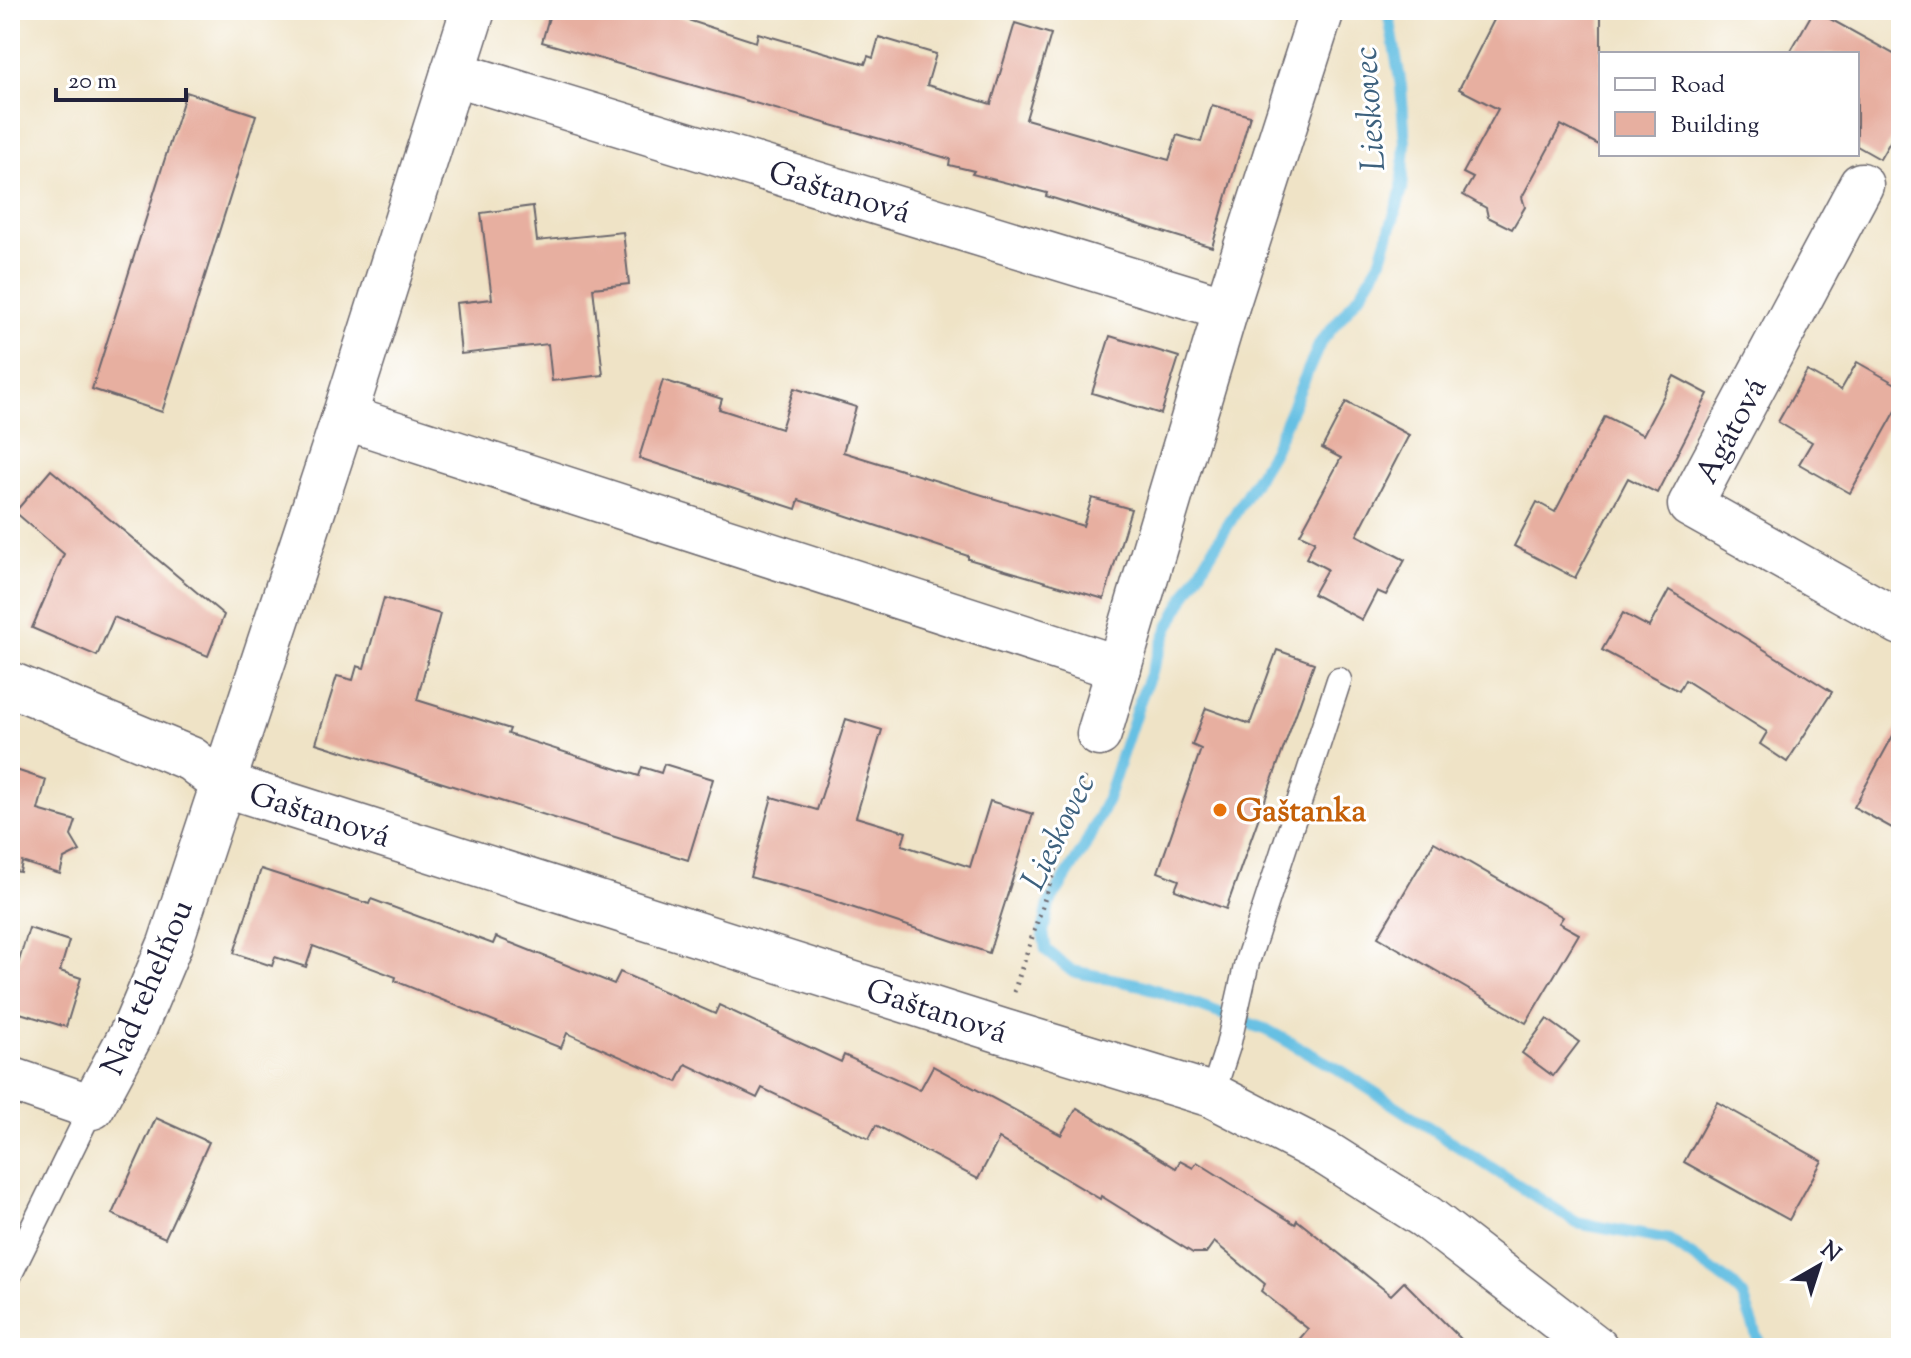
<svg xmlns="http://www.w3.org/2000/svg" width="1911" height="1358" font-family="'Sorts Mill Goudy',serif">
	<rect width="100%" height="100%" fill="#fff"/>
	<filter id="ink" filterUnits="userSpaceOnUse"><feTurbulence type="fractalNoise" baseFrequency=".0125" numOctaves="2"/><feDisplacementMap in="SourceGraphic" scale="16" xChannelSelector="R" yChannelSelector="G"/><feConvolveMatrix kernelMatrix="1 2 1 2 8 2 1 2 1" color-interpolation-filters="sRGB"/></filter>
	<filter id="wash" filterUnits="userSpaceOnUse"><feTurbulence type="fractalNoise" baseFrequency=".006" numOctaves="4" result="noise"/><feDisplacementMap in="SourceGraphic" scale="32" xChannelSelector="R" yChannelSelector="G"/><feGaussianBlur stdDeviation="1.8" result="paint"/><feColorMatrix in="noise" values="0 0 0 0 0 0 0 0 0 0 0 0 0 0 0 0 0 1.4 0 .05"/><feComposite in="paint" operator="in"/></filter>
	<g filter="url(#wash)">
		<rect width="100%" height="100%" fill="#efe3c6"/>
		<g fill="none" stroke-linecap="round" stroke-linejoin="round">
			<path stroke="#66c0e3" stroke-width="12" d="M1388,10L1401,86L1405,143L1402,190L1380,262L1361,293L1320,343L1273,451L1188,591L1168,629L1140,700L1106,802L1084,848L1049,904L1043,932L1046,950L1072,971L1141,985L1267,1030L1343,1072L1577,1223L1669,1240L1733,1285L1743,1296L1759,1342L1764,1348"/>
		</g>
		<g id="blocks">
			<g fill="#e7afa0">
				<path d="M551,10H657L756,42L758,33L865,64L868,56L873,58L879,37L936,54L927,85L991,104L1015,23L1051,34L1026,119L1169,160L1177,135L1201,142L1212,105L1250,116L1212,247L1046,196L1047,193L972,174L974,171L949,165L950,159L542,42Z"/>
				<path d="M1499,10H1601V146L1561,125L1522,197L1525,207L1512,229L1488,217L1486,208L1463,195L1473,178L1463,173L1498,109L1459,89Z"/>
				<path d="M1814,10L1901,58V123L1880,159L1857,146V54H1789Z"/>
				<path d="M186,92L256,115L162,412L92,389Z"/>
				<path d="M533,206L537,241L623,232L629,284L593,288L603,375L552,381L548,344L461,354L456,303L492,299L481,213Z"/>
				<path d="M1110,336L1179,357L1161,414L1092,393Z"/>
				<path d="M1857,362L1901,387V402L1850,493L1799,464L1812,442L1778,422L1807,371L1841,390Z"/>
				<path d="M1674,376L1708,394L1657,493L1628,478L1575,578L1514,546L1537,502L1555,512L1605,416L1643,435Z"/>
				<path d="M663,380L722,399L719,409L781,429L794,388L856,407L843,452L1083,526L1092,498L1131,509L1104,599L968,559V556L799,500L796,509L639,458Z"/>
				<path d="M1346,402L1409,435L1357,535L1405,560L1386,595L1377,591L1362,620L1313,594L1327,569L1306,558L1315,541L1300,534L1341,458L1322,448Z"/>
				<path d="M51,470L224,615L208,656L114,617L97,656L32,628L64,554L15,512Z"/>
				<path d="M1669,590L1832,692L1787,762L1760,744L1767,732L1685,680L1679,691L1602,650L1623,613L1649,627Z"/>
				<path d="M384,598L440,614L417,700L510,729L508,734L639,776L642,767L661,773L664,764L713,779L688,860L316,743L337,676L353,680L357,666L364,668Z"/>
				<path d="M1277,650L1314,663L1226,909L1175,890L1179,880L1158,872L1201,749L1192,745L1206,708L1250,724Z"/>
				<path d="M846,719L882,730L856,817L906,832L902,845L970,867L990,801L1033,814L989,953L821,897L750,877L772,797L817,810Z"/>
				<path d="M1901,721V833L1854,807Z"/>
				<path d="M10,768L46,780L38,810L76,821L71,836L80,851L64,859L60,874L22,862L20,872L10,870Z"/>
				<path d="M1434,842L1563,917L1559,923L1579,934L1526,1023L1378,937Z"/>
				<path d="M261,869L369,904L371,899L493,944L496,937L614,984L620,972L715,1014L719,1005L841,1062L844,1055L920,1090L933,1066L1061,1135L1077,1108L1176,1168L1180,1161L1193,1168L1197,1162L1295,1224L1297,1220L1391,1295L1404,1282L1470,1348H1292L1308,1329L1261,1291L1265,1284L1214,1242L1206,1253H1193L1101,1196L1100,1199L999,1139L978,1179L876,1125L869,1139L762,1088L757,1098L686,1064L677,1082L567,1033L561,1048L395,981L396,977L313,946L306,967L275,957L272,966L234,953Z"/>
				<path d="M29,928L69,941L60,971L81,978L66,1027L10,1010V990Z"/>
				<path d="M1547,1019L1579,1042L1553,1076L1522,1053Z"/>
				<path d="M1717,1102L1822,1161L1789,1220L1684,1162Z"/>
				<path d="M156,1118L209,1142L165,1238L112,1214Z"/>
			</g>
		</g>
	</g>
	<g filter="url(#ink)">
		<use href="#blocks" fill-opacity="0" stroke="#6a666c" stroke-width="2"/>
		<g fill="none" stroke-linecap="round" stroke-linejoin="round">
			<g stroke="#6a666c" stroke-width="27">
				<g id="service">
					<path d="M1212,1095L1228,1046L1247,962L1339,680"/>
					<path d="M10,1274L92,1107"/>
				</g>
			</g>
			<g stroke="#6a666c" stroke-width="47">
				<g id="minor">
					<path d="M453,73L1226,309"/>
					<path d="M1861,185L1690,505L1901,623"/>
					<path d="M344,417L1119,668"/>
					<path d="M10,684L191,759L223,784L1002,1031L1212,1095L1327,1154L1426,1217L1596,1348"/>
					<path d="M1099,734L1226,309L1322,10"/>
					<path d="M10,1079L92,1107L135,1027L170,944L344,417L473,10"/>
				</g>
			</g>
			<path stroke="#6a666c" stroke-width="5" stroke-dasharray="2 6" stroke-linecap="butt" d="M1014,992L1086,773"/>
			<use href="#service" stroke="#fff" stroke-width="24"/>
			<use href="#minor" stroke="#fff" stroke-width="44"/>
		</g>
	</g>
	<circle fill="#e8710a" stroke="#fff" stroke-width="3" cx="1220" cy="810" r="8"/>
	<g text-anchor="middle" stroke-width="6" stroke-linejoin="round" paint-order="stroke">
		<g font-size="32" fill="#22223b" stroke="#fff">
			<text transform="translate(840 191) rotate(17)" y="11">Gaštanová</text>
			<text transform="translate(1730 430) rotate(-62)" y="11">Agátová</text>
			<text transform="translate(320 814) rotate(18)" y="11">Gaštanová</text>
			<text transform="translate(146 987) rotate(-67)" y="11">Nad tehelňou</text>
			<text transform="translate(937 1010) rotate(18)" y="11">Gaštanová</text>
		</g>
		<g font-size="32" font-weight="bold" fill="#c56008" stroke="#fff" text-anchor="start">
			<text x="1236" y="821">Gaštanka</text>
		</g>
		<g font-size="34" font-style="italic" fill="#3d617e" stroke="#fff">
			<text transform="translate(1368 109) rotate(-94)" y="12">Lieskovec</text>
			<text transform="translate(1057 831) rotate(-64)" y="12">Lieskovec</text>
		</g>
	</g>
	<rect width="1911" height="1358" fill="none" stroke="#fff" stroke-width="40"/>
	<rect x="1599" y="52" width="260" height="104" fill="#ffffff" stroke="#a7a7b1" stroke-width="2"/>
	<rect x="1615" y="78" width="40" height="12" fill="#ffffff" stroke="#a7a7b1" stroke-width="2"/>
	<text x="1671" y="92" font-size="24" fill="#22223b">Road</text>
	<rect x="1615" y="112" width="40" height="24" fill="#e7afa0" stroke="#a7a7b1" stroke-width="2"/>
	<text x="1671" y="132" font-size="24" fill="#22223b">Building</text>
	<g transform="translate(1819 1266) rotate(39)" stroke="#ffffff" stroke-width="6" paint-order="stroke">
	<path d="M0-6L14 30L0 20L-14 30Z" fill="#22223b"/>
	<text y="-12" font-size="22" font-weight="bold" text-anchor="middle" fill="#22223b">N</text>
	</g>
	<path d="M56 88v12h130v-12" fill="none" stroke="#22223b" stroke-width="4"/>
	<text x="68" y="88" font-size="24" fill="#22223b" stroke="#ffffff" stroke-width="6" paint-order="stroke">20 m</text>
</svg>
